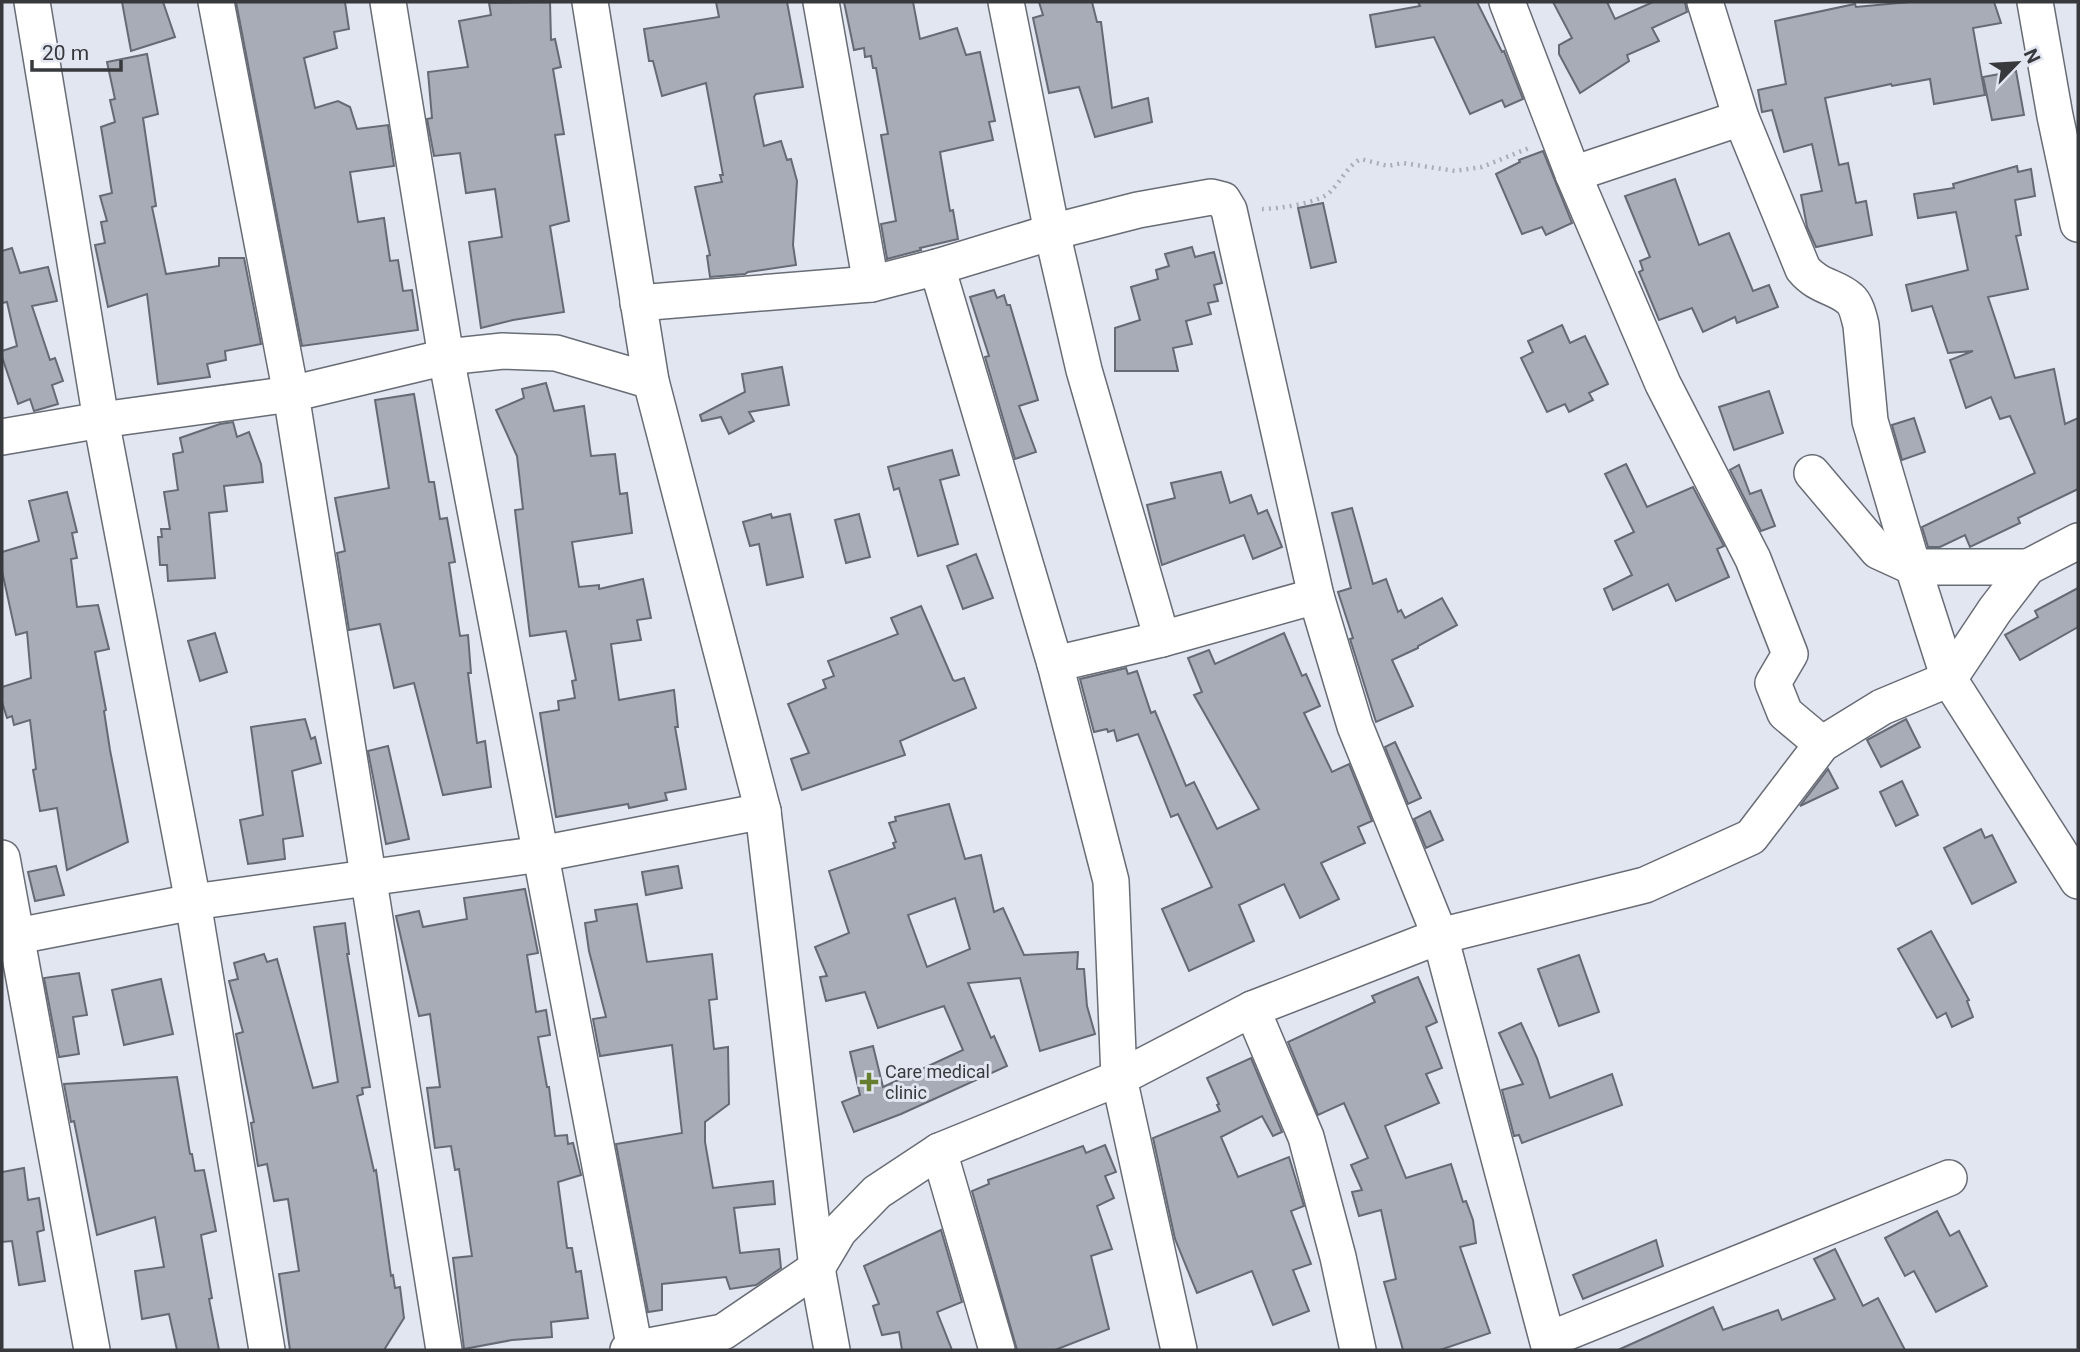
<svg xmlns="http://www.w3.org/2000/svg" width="2080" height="1352" font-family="Roboto,sans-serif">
	<rect width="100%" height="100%" fill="#e2e6f1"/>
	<g fill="#a7acb6" stroke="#666a74" stroke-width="2" fill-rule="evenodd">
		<path d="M122,2H163L175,37L131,51Z"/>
		<path d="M236,2H345L349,29L334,32L337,48L304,58L315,108L338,101L350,107L357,129L388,125L394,166L350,172L358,222L384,218L390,261L398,260L403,291L412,290L418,330L302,346Z"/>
		<path d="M550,2L551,40L555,39L561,67L553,69L564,134L555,135L569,221L550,226L564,312L513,320L481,328L469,242L502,237L495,189L466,193L460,153L434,156L427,119L432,118L428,72L468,67L459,21L491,15L489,3Z"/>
		<path d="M716,2H787L803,87L756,94L754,97L764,146L781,141L787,160L791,159L797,181L793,245L796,265L748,272L745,274L710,277L707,256L710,255L695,187L722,182L720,175H723L706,83L662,96L653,61H649L644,29L719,17Z"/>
		<path d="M844,2H913L920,39L957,28L966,55L980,52L995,121L989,122L993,140L940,152L950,211L953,210L958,239L920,248L921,250L887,259L881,224L896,221L881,135L888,134L876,68H873L871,56L865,57L864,48L854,50Z"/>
		<path d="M1039,2H1092L1097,22H1101L1112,108L1148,98L1152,122L1095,137L1079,87L1049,93L1033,18L1043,15Z"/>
		<path d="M1418,2H1477L1502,52L1504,51L1523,99L1505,107L1502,100L1470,114L1434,37L1376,47L1370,15L1420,6Z"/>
		<path d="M1553,2H1607L1615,19L1653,2H1685L1687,12L1652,28L1659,41L1627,55L1629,61L1580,93L1559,54V45L1572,38Z"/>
		<path d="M1910,2H1994L2001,23L1973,28L1985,95L1934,104L1930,79L1892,86L1891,84L1825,98L1839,165L1848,163L1856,203L1866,201L1872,235L1816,247L1807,227L1801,195L1822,191L1812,144L1784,152L1772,110L1762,112L1758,90L1786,84L1775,21L1855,4L1856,7Z"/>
		<path d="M147,54L158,114L143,118L156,206L152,207L166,274L219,266V258H244L261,344L225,351L226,360L207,364L210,377L158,384L147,294L108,307L95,245L105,243L101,222L107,221L100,196L112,193L101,127L115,122L110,100L115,99L107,62Z"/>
		<path d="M2016,71L2024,115L1992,120L1983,77Z"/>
		<path d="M1543,151L1572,223L1546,235L1542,227L1522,234L1496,174L1520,162L1519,160Z"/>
		<path d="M2017,166L2018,172L2031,169L2035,196L2015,200L2021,235L2016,236L2028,289L1988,297L2015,378L2054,369L2065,424L2078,418V489L2018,518L2020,523L1970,547L1965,535L1940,547H1928L1922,527L2035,473L2010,416L2000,419L1991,397L1966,408L1950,360L1973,351L1948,353L1932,306L1912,311L1906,285L1968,270L1956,212L1918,218L1914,194L1954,188L1953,184Z"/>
		<path d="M1675,179L1699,245L1729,233L1753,291L1769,285L1778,307L1737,323L1735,317L1703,332L1692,308L1659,320L1639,272L1643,270L1640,261L1650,257L1625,196Z"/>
		<path d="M1323,203L1336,262L1311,268L1298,208Z"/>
		<path d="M1192,247L1195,257L1214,252L1222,283L1214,285L1218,301L1208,303L1211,314L1186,321L1192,344L1173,348L1178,371H1115V328L1140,320L1131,287L1158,279L1156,270L1169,266L1165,254Z"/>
		<path d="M12,248L20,273L48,267L57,301L32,306L50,360L55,358L63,381L52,385L58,404L34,411L30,399L18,404L2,357V351L17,346L7,302L2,303V251Z"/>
		<path d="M994,290L997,298L1004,295L1007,305H1010L1038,400L1019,406L1036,452L1015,459L985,357L989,356L970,297Z"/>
		<path d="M1562,325L1570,343L1585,336L1608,384L1589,393L1593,400L1569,412L1565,404L1547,412L1521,358L1533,352L1528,341Z"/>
		<path d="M782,367L789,405L749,412L754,421L729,434L721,417L702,421L700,415L745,392L742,374Z"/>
		<path d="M546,383L554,411L584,406L591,456L615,454L620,494L627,493L632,533L572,542L579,587L599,585V589L643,579L651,618L637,620L641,640L611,644L619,700L674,690L678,727H675L686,789L665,793L667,800L629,808L628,804L556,817L540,713L559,710L558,701L575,698L572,681L576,680L566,631L530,636L515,510L523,509L517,456L496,410L524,398L522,389Z"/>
		<path d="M1769,391L1783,433L1734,450L1719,407Z"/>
		<path d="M414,394L429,482H434L440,519L447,518L455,562L449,563L460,636L468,635L471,673H468L477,743L485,741L491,787L443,795L414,683L394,688L380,624L349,630L337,553L345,551L335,498L389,488L375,400Z"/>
		<path d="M1914,418L1925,452L1902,460L1892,425Z"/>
		<path d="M233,422L237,437L249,432L261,464L263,482L224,486L227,511L209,513L215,578L168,581L167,565H160L158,537H162L161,529H170L164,492L178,490L173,454L183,452L180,438L220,424Z"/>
		<path d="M952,450L959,475L940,480L958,544L918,556L899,488L894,490L888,467Z"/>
		<path d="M1626,464L1647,507L1693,487L1724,546L1717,549L1729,577L1676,601L1668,584L1613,610L1604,589L1632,575L1615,541L1634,532L1605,474Z"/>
		<path d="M1739,465L1750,494L1761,490L1775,526L1761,531L1730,470Z"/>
		<path d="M1221,472L1230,503L1251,495L1258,514L1267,510L1282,547L1253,559L1244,535L1162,565L1147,505L1175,498L1171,483Z"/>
		<path d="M67,492L77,532L72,533L77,558L71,559L77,607L98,605L109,649L95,652L106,710L104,711L110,750L128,842L67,870L57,808L40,811L33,770L36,769L30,720L14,725L12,716L7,718L2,702V687L31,678L27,632L16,635L2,571V552L39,541L29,501Z"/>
		<path d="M1352,508L1373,584L1386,579L1398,612L1401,610L1405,618L1442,598L1457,625L1418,646V648L1392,660L1413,706L1376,722L1350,639L1353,638L1338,592L1351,588L1332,513Z"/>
		<path d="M771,514L772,518L790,514L803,577L767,585L759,544L750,546L743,522Z"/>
		<path d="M859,514L870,557L846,563L835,520Z"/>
		<path d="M976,554L993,598L963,609L947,566Z"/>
		<path d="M2078,588V627L2020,660L2005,635L2038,617L2035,611Z"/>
		<path d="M921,606L953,680L955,681L964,678L976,708L900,741L905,755L802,790L791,759L809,753L788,704L826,688L823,680L834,676L828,661L898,634L891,618Z"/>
		<path d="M215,633L227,672L200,681L188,641Z"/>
		<path d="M1284,633L1302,676L1306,674L1320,706L1304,713L1332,772L1349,764L1372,821L1358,827L1365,843L1321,863L1339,899L1300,918L1284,884L1239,905L1254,941L1189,971L1162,909L1212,887L1178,814L1171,817L1138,734L1117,741L1114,730L1108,732L1107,729L1094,732L1080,679L1126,668L1128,674L1137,671L1151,713L1155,711L1186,786L1194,782L1217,829L1259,809L1194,695L1202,692L1188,658L1209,650L1215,664Z"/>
		<path d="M305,719L311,739L315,737L321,763L292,771L303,836L283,839L285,859L248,864L240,820L263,815L251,727Z"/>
		<path d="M1906,719L1920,747L1881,767L1867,740Z"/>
		<path d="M1395,742L1421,798L1408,804L1385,747Z"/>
		<path d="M388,746L409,839L386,844L368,751Z"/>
		<path d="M1828,769L1838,788L1800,806Z"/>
		<path d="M1902,781L1918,815L1896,826L1880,792Z"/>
		<path d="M949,804L965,859L981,855L994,912L1003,908L1024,955L1078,952L1077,969H1084L1087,1006L1095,1034L1040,1051L1020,978L968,983L991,1038L994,1036L1007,1066L901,1114L854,1132L842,1102L860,1095L850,1052L873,1046L883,1087L963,1050L944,1006L878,1028L865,992L826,1001L820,977L827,976L815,947L849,933L829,871L895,848L893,843L896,842L889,823L896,821L895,817ZM955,898L970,949L927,967L908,915Z"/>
		<path d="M1430,811L1443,840L1426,848L1414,819Z"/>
		<path d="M1981,829L1985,838L1992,835L2016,882L1972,904L1944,848Z"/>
		<path d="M56,866L64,895L35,901L28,872Z"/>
		<path d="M678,866L682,888L646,895L642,872Z"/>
		<path d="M525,889L538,953L527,955L536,1012L546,1010L550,1035L538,1037L547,1087H549L555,1136L567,1135L568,1144L573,1143L581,1175L558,1182L567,1248H572L576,1272L581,1271L588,1318L551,1322L552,1337L512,1340L464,1349L453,1258L472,1256L459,1169L455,1170L451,1146L435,1148L427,1088L440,1087L430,1014L419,1016L396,916L419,911L423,927L467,919L464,898Z"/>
		<path d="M637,904L647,962L712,954L717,999L709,1000L714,1049L728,1047L729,1104L705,1122V1142L713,1188L773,1181L775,1204L734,1208L740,1253L779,1249L781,1268L756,1285L730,1289L726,1277L662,1284V1310L648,1312L616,1144L682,1133L672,1045L600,1056L593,1019L606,1017L589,951L585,923L597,921L595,910Z"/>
		<path d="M345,923L349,954H347L370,1087L362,1088L363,1094L357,1096L374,1171L376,1170L391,1276L393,1275L395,1288L400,1287L404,1318L384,1350H290L279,1274L299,1271L288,1199L274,1201L267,1164L258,1166L251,1123L254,1122L236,1034L243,1032L229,981L238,979L234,963L264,954L267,962L277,959L313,1088L338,1082L314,927Z"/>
		<path d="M1931,931L1969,1000L1967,1001L1973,1017L1952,1027L1946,1013L1937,1018L1898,949Z"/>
		<path d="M1579,955L1599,1012L1559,1026L1538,969Z"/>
		<path d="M79,973L87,1015L73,1017L79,1054L59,1057L44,978Z"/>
		<path d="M1418,977L1437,1022L1426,1027L1442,1068L1426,1074L1439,1103L1385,1126L1406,1178L1451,1164L1463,1202L1466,1201L1473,1220L1476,1243L1460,1247L1490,1333L1440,1350H1403L1384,1282L1396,1279L1381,1210L1359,1216L1352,1192L1362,1190L1351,1165L1368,1158L1344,1103L1318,1115L1288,1042L1375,1002L1372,996Z"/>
		<path d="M161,979L173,1034L124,1045L112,990Z"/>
		<path d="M1521,1023L1537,1058L1550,1098L1612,1074L1622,1105L1522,1143L1519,1135L1514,1136L1502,1090L1523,1084L1499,1033Z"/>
		<path d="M1251,1058L1282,1132L1273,1136L1262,1116L1221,1137L1238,1177L1289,1157L1304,1206L1291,1211L1311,1264L1293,1270L1309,1311L1273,1325L1252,1271L1197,1293L1175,1239L1153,1138L1220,1111L1217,1105L1219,1104L1207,1078Z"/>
		<path d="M177,1077L190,1154H192L195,1171L204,1170L216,1231L201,1235L212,1298L209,1299L219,1350H177L169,1314L142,1319L135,1271L164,1267L155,1217L97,1235L74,1121L71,1122L64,1084Z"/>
		<path d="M1105,1145L1116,1172L1105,1176L1114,1198L1097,1206L1112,1249L1091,1256L1109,1329L1055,1350H1017L972,1191L989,1184L988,1180L1083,1146L1086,1153Z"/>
		<path d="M24,1168L28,1200L39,1198L44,1230L37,1232L45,1281L19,1285L12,1241L2,1242V1172Z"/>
		<path d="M1937,1211L1950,1236L1959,1231L1987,1286L1936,1312L1914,1271L1905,1276L1885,1238Z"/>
		<path d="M941,1230L962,1302L937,1312L952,1350H902L899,1332L882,1335L873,1306L879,1304L864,1266Z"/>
		<path d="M1656,1240L1663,1266L1583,1299L1573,1275Z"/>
		<path d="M1835,1249L1863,1306L1878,1298L1905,1350H1618L1713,1307L1723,1330L1778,1310L1782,1320L1835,1299L1814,1259Z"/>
	</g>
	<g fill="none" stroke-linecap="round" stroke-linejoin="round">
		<g stroke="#686c75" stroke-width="38">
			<g id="street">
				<path d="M32,2L101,420L193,902L267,1350"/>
				<path d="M216,2L291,394L444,1350"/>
				<path d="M388,2L446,357L635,1350"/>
				<path d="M590,2L651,381L763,811L817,1268L832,1350"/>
				<path d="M821,2L871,284"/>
				<path d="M1006,2L1052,232L1084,370L1162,639"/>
				<path d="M1507,2L1573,174L1663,384L1753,559L1790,654L1773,683L1785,713L1822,744"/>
				<path d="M1705,2L1741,118L1803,269C1819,288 1836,286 1850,299C1856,304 1859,317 1861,325L1870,421L1913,567L1949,679L2078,881"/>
				<path d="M2035,2L2055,116L2078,224"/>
				<path d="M1573,174L1741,118"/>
				<path d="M937,267L1055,664L1111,881L1119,1078L1179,1350"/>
				<path d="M638,303L871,284L937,267L1052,232L1138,210L1211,197L1223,200L1229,210L1316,596L1355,726L1440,936L1550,1350"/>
				<path d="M2,437L101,420L291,394L446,357L503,351L556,353L651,381"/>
				<path d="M1812,473L1878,551L1913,567H2028"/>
				<path d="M1055,664L1162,639L1316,596"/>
				<path d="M2,858L92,1350"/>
				<path d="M2,939L193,902L541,854L763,811"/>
				<path d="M1252,1009L1306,1137L1338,1257L1358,1350"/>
				<path d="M939,1151L997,1350"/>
				<path d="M1548,1340L1949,1178"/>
				<path d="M628,1350L723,1332L817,1268L839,1231L877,1192L939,1151L1119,1078L1252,1009L1440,936L1645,885L1751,837L1822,744L1882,707L1949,679L1995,610L2028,567L2078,541"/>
			</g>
		</g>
		<path stroke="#abaeb7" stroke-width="4.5" stroke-dasharray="2 5" stroke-linecap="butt" d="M1262,209C1278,209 1321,203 1331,191C1341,181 1348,165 1361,159L1388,166L1403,163L1455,171L1482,167L1529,148"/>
		<use href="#street" stroke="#fff" stroke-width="35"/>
	</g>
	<path fill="#657e30" stroke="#e2e6f1" stroke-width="2.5" d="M865.5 1071.5h7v7h7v7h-7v7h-7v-7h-7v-7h7z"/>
	<g text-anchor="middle" stroke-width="6" stroke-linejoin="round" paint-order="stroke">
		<g font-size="18" fill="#37393d" stroke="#e2e6f1" text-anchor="start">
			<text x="885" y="1078">Care medical<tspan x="885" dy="21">clinic</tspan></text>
		</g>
	</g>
	<rect width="2080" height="1352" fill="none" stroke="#37393d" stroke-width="7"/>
	<g transform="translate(2017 63) rotate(65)" stroke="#e2e6f1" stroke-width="5" paint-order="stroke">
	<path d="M0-5L12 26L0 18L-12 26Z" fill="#37393d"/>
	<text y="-10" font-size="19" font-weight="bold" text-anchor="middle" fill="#37393d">N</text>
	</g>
	<path d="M32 60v10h89v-10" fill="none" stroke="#37393d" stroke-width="3.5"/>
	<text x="42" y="60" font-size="21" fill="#37393d" stroke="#e2e6f1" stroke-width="5" paint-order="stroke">20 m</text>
</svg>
